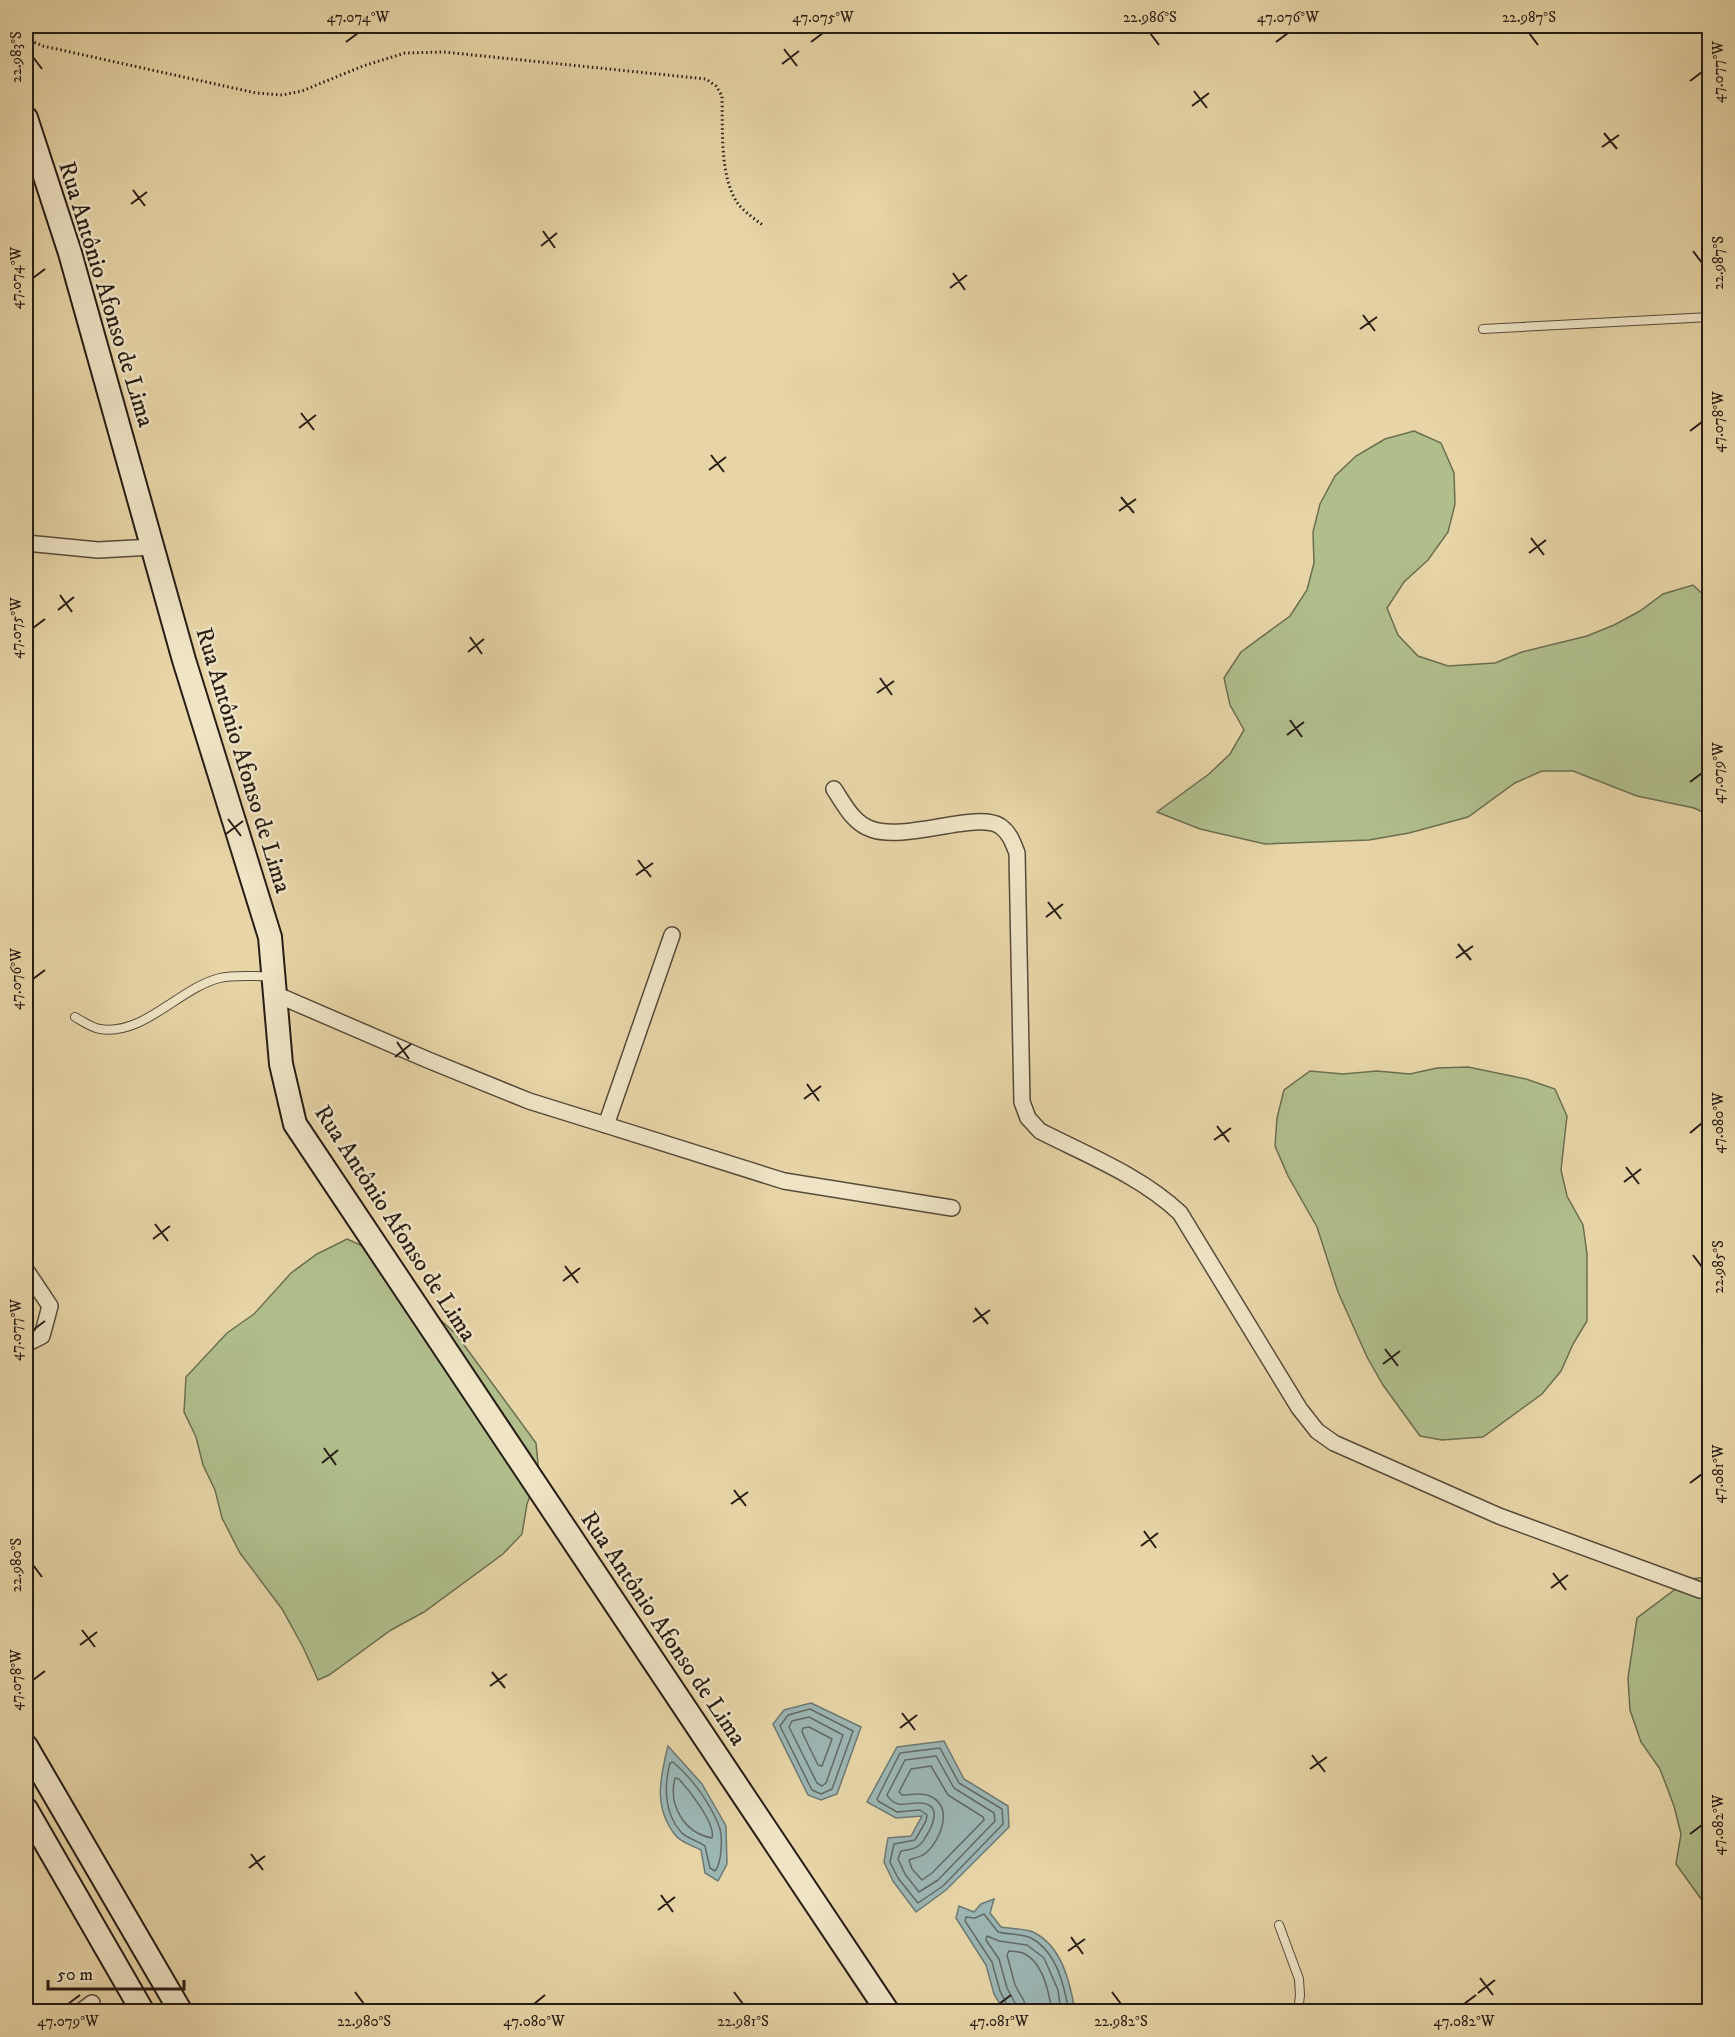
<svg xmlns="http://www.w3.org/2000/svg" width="1735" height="2037" font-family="'IM FELL DW Pica',serif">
	<rect width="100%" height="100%" fill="#e7d5a7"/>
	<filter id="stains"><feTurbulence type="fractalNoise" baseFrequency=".00333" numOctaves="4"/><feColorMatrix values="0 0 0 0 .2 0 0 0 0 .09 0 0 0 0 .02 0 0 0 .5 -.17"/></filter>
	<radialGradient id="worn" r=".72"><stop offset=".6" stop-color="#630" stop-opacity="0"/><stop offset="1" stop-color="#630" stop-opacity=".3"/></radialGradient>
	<g fill="#b0be8c" stroke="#6c6e50" stroke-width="1.5">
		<path d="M1414,431L1441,443L1454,473L1455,504L1448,532L1428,560L1404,582L1387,608L1398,635L1418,656L1448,666L1495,663L1522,652L1587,636L1614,625L1640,611L1663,594L1693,585L1709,600V815L1694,808L1637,796L1573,771H1542L1515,783L1468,817L1409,833L1369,840L1265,844L1200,829L1157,812L1209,774L1230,754L1244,730L1230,705L1224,678L1241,652L1290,616L1307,590L1314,563L1313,532L1320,504L1335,476L1356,456L1385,439Z"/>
		<path d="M1468,1067L1526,1079L1555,1089L1567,1116L1561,1170L1567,1196L1583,1225L1587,1254V1321L1573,1344L1561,1371L1542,1394L1483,1437L1442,1440L1420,1436L1383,1385L1367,1357L1338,1292L1317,1227L1288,1176L1275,1146L1277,1118L1284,1090L1310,1071L1343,1074L1377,1071L1410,1074L1437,1068Z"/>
		<path d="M347,1239L376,1252L415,1297L456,1334L536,1443L539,1474L527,1504L522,1534L503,1554L424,1612L391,1630L329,1675L318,1680L303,1647L282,1609L240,1553L222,1518L215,1490L203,1465L196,1437L184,1412L186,1377L227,1333L254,1314L291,1273L317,1254Z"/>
		<path d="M1709,1577V1910L1676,1864L1681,1834L1674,1806L1660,1769L1641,1742L1630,1710L1628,1678L1637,1618L1689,1579Z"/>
	</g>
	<g fill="#9cb6b4" stroke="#6d7974" stroke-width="1.5">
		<path d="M811,1703L861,1727L837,1794L821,1800L808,1795L773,1724L784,1710Z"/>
		<path d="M944,1741L964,1779L1008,1806L1009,1827L946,1890L916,1912L893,1881L884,1862L888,1838L911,1836L922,1816L896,1818L867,1802L897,1747Z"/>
		<path d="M668,1746L702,1784L726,1826L727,1864L718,1881L705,1873L701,1850C693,1846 681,1842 676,1836C653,1808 660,1778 668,1746Z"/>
		<path d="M994,1899L990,1913L1001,1927C1010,1929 1024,1928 1033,1932C1062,1946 1070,1982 1075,2011H1004L994,1994L986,1965L956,1918L959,1906L974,1912L981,1904Z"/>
	</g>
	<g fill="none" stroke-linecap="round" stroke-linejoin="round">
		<g stroke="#626a64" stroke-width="1.5">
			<path d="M810,1709L853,1731L832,1789L821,1794L812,1790L780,1726L788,1715Z"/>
			<path d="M809,1717L843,1735L826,1783L822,1786L817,1783L789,1727L792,1721Z"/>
			<path d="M809,1727L832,1739L822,1766L818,1765L802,1732L803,1728Z"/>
			<path d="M940,1748L959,1783L1002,1809L1003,1824L943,1886L918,1903L898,1878L890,1862L894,1844L915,1840L926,1821L927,1815L920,1810L897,1812L878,1801L877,1799L900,1753Z"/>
			<path d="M936,1756L954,1788L994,1813L995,1821L938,1880L919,1892L905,1874L898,1859L901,1851C912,1849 919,1849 925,1838C933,1826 944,1802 917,1803C911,1803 904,1805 898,1804C893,1802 889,1799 887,1795L905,1760Z"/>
			<path d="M673,1762C692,1778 710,1803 719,1826C723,1836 722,1863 715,1871L710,1868L705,1846C698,1841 686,1838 681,1832C664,1813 664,1786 670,1763Z"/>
			<path d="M931,1766L948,1795L983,1817L984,1820L932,1873L922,1880L912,1869L909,1860C914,1858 921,1857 926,1853C941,1840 954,1807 930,1796C921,1792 911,1795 902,1795L899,1792L911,1769Z"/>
			<path d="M675,1778L679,1779C689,1790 716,1824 712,1838C684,1833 668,1805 675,1778Z"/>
			<path d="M1009,2012L1008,2007L1000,1991L992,1962L965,1921L966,1917L975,1918L984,1914L998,1932C1008,1935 1022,1933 1031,1938C1057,1952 1064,1985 1069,2012"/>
			<path d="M1017,2012L1016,2005L1007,1988L999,1959L986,1940L987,1936L999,1941L1027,1945L1044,1958L1058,1990L1061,2012"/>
			<path d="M1026,2012L1024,2001L1015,1985L1007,1955L1009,1951C1013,1952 1019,1951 1023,1953C1043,1962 1049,1992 1052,2012"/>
		</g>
		<g stroke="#574b3a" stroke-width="10">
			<g id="lane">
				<path d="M1483,329L1710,317"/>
				<path d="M75,1017C82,1021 92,1028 100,1029C144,1036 179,988 220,978C236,974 255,977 271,976"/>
				<path d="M1279,1925L1299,1979L1300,1995L1298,2012"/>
			</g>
		</g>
		<g stroke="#574b3a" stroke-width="18">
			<g id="street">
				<path d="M26,543L98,550L153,547"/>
				<path d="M834,789C844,804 853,823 871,829C905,842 976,811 1000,826C1010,833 1013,843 1017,853L1022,1102L1028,1118L1040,1131C1087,1155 1141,1176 1180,1213L1299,1408L1317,1431L1334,1443L1499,1516L1700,1590L1710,1591"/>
				<path d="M275,994L428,1060L529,1101L606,1125L784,1181L952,1208"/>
				<path d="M606,1125L672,935"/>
				<path d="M26,1270L50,1306L42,1336L26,1344"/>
				<path d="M80,2012L92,2003"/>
			</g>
		</g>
		<g stroke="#271d15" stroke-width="26">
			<g id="secondary">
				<path d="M26,118L70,253L184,660L270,937L281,1064L295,1124L888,2012"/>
				<path d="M26,1746L181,2012"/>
				<path d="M26,1809L143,2012"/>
			</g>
		</g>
		<path stroke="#271d15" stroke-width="3" stroke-dasharray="1.5 3" stroke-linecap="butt" d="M26,39L43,46L256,93L282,95L302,91L363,66L405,53L444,52L706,79L716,86L722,96C723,128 719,179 739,205C746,213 756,220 764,226"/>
		<use href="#lane" stroke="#efe4c6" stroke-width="8"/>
		<use href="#street" stroke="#efe4c6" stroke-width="15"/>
		<use href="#secondary" stroke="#efe4c6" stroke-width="22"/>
	</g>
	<path fill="none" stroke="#271d15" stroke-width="2" d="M1150,33L1159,45M1529,33L1538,45M346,42L358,33M811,42L823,33M1276,42L1288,33M784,49L797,66M33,57L42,69M782,64L799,51M1690,81L1702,72M1194,91L1207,108M1192,106L1209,93M1604,133L1617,149M1602,147L1619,135M133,190L145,206M131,204L147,192M543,231L555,248M541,246L557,233M1693,251L1702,263M953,273L965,290M33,278L45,269M950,288L967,275M1363,315L1375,331M1360,329L1377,317M301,413L314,430M299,428L316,415M1690,431L1702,422M711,455L724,472M709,470L726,457M1121,497L1134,513M1119,511L1136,499M1531,538L1544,555M1529,553L1546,540M60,595L72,612M58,610L74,597M33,628L45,619M470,637L482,654M468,652L484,639M880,678L892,695M877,693L894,681M1290,720L1302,737M1287,735L1304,722M1690,782L1702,773M228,819L241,836M226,834L243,821M638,860L651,877M636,875L653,863M1048,902L1061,919M1046,917L1063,904M1458,944L1471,960M1456,958L1473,946M33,979L45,970M397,1042L409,1059M395,1057L411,1044M807,1084L819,1101M804,1099L821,1086M1217,1126L1229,1142M1690,1133L1702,1123M1214,1140L1231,1128M1626,1167L1639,1184M1624,1182L1641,1169M155,1224L168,1241M153,1239L170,1226M1693,1255L1702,1267M565,1266L578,1283M563,1281L580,1268M975,1308L988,1324M973,1322L990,1310M33,1330L45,1321M1385,1349L1398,1366M1383,1364L1400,1351M324,1448L336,1465M322,1463L338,1450M1690,1483L1702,1474M734,1490L746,1506M731,1504L748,1492M1144,1531L1156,1548M1141,1546L1158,1533M33,1565L42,1577M1553,1573L1566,1590M1551,1588L1568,1575M82,1630L95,1647M80,1645L97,1632M492,1672L505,1688M33,1680L45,1671M490,1686L507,1674M902,1713L915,1730M900,1728L917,1715M1312,1755L1325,1772M1310,1769L1327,1757M1690,1834L1702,1825M251,1854L263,1870M249,1868L265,1856M661,1895L673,1912M658,1910L675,1897M1071,1937L1083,1954M1068,1951L1085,1939M1480,1978L1493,1995M355,1992L364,2004M734,1992L743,2004M1112,1992L1121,2004M1478,1993L1495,1980M68,2004L80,1995M534,2004L545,1995M999,2004L1011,1995M1464,2004L1476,1995"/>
	<g text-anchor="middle" stroke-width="5" stroke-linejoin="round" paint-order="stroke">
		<g font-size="24" fill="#271d15" stroke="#efe4c6">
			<text transform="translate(107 294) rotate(73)" y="8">Rua Antônio Afonso de Lima</text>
			<text transform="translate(244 760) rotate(73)" y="8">Rua Antônio Afonso de Lima</text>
			<text transform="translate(396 1223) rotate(57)" y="8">Rua Antônio Afonso de Lima</text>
			<text transform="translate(664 1628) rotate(56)" y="8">Rua Antônio Afonso de Lima</text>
		</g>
	</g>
	<rect width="1735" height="2037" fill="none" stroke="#e7d5a7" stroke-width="66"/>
	<path d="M48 1980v9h136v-9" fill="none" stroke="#271d15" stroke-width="3"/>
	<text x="57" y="1980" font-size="18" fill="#271d15" stroke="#efe4c6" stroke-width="4.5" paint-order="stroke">50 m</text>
	<rect x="33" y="33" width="1669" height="1971" fill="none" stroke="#271d15" stroke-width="2"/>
	<g font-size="15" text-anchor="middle" fill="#271d15">
		<text x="358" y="22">47.074°W</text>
		<text x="823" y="22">47.075°W</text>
		<text x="1150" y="22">22.986°S</text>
		<text x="1288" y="22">47.076°W</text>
		<text x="1529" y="22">22.987°S</text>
		<text transform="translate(16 57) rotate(-90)" y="5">22.983°S</text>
		<text transform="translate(1718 72) rotate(-90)" y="5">47.077°W</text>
		<text transform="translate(1718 263) rotate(-90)" y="5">22.987°S</text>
		<text transform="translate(16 278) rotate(-90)" y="5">47.074°W</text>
		<text transform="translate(1718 422) rotate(-90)" y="5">47.078°W</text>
		<text transform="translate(16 628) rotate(-90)" y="5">47.075°W</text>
		<text transform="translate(1718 773) rotate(-90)" y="5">47.079°W</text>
		<text transform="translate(16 979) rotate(-90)" y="5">47.076°W</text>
		<text transform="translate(1718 1123) rotate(-90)" y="5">47.080°W</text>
		<text transform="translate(1718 1267) rotate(-90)" y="5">22.985°S</text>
		<text transform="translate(16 1330) rotate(-90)" y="5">47.077°W</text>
		<text transform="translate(1718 1474) rotate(-90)" y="5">47.081°W</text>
		<text transform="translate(16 1565) rotate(-90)" y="5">22.980°S</text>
		<text transform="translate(16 1680) rotate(-90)" y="5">47.078°W</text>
		<text transform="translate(1718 1825) rotate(-90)" y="5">47.082°W</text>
		<text x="68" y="2026">47.079°W</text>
		<text x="364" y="2026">22.980°S</text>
		<text x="534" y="2026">47.080°W</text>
		<text x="743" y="2026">22.981°S</text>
		<text x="999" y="2026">47.081°W</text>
		<text x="1121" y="2026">22.982°S</text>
		<text x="1464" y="2026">47.082°W</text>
	</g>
	<rect width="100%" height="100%" filter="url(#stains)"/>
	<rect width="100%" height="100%" fill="url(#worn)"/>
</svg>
